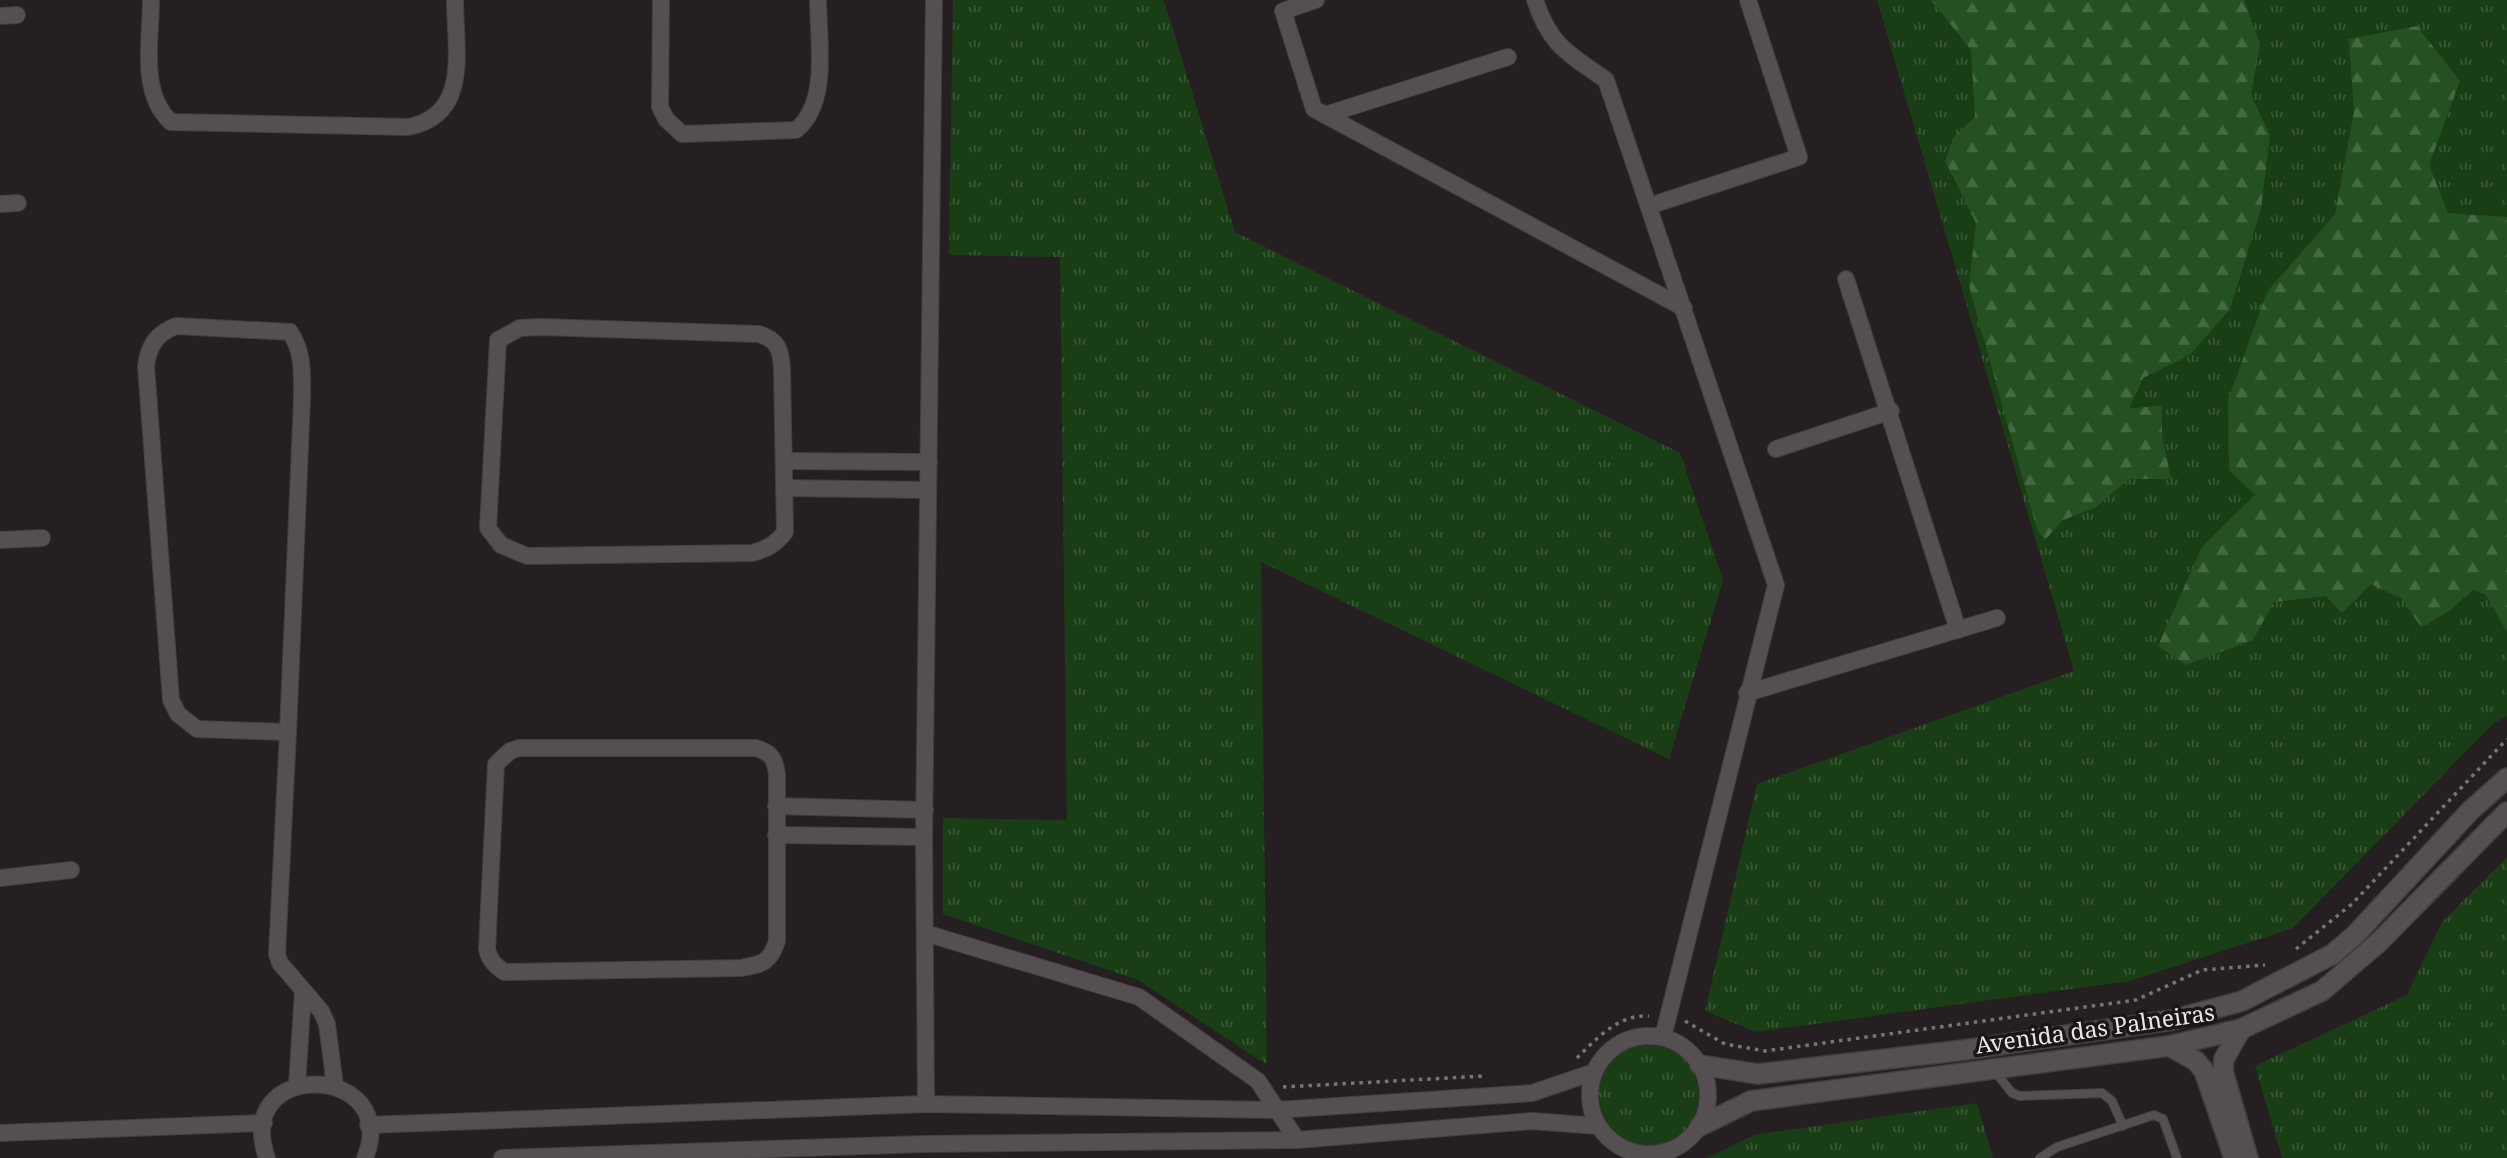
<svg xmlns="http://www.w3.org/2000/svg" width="2507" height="1158" font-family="'Noto Serif',serif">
	<defs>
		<pattern id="grass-tufts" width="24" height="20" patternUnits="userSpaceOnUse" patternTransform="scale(1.75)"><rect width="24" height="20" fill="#193d15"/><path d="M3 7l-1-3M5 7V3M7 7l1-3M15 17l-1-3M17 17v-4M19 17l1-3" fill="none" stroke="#3a5937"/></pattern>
		<pattern id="forest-firs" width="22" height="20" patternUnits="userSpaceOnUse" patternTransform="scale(1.75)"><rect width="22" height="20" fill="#255122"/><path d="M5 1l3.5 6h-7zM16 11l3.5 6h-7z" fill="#456a42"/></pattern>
	</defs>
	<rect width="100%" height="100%" fill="#251f21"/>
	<g fill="url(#grass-tufts)">
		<path d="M953,0H1164L1235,232L1680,453L1723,580L1669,759L1261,562L1267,1065L1138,980L943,914V818L1067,820L1060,257L949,255Z"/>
		<path d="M1877,0H2507V716L2493,724L2293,928L2130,981L1756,1032L1705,1011L1757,784L2074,671Z"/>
		<path d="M2507,857V1158H2282L2255,1066L2407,995L2442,922Z"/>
		<circle cx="1649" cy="1095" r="50"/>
		<path d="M1977,1103L1993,1158H1707L1754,1135Z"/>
	</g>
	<g fill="url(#forest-firs)">
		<path d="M1931,0H2244L2260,44L2251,95L2270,135L2261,209L2230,309L2190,355L2143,378L2129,409L2162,405V435L2171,479H2129L2095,508L2063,520L2045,540L2037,530L1969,286L1976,223L1945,161L1953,138L1975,117L1971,50Z"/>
		<path d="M2417,26L2460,81L2429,165L2448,213L2507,217V632L2486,595L2473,590L2449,611L2421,627L2402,599L2371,584L2342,613L2326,596L2274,602L2253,640L2186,665L2158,646L2202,547L2255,495L2229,470L2228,400L2267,292L2335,214L2354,112L2349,39Z"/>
	</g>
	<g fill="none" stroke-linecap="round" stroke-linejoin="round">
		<g stroke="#433d40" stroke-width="10">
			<g id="service">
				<path d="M1993,1069L2012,1093L2020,1096L2102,1093L2112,1101L2123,1126"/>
				<path d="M2040,1158L2057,1147L2154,1115L2163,1119L2177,1158"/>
			</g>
		</g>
		<g stroke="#433d40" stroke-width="18">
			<g id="minor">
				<path d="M151,0C151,39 139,93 171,122L408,127C471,115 455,50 455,0"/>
				<path d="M661,0L660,107L666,119L682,134L796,130C830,103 818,39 818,0"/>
				<path d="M1316,0L1283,11L1314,109L1684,308"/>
				<path d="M1535,0C1550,46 1568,53 1606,80L1776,585L1663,1037"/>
				<path d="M0,16L17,15"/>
				<path d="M1325,115L1508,57"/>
				<path d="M0,204L18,203"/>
				<path d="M1649,206L1799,157L1748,0"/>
				<path d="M1846,279L1958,630"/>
				<path d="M176,326L290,332C304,353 302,375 302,399L288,732L197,729L178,714L171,700L146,366C149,345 156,334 176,326Z"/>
				<path d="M541,327L759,334C778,340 781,350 782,369L785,532C776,544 767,549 752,553L527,556L501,545L488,528L498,340L520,328Z"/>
				<path d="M1776,449L1891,411"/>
				<path d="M784,461L929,462"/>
				<path d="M784,488L928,490"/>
				<path d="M0,540L42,538"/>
				<path d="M1747,693L1997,618"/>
				<path d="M288,732L277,954L280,963L321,1011L327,1024L335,1086"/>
				<path d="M519,748H756C772,753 775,759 777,775V941C770,963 762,964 741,968L504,972C495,965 489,960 487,949L496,764L510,751Z"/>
				<path d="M776,806L925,810"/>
				<path d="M776,835L924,837"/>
				<path d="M0,878L71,870"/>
				<path d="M925,933L1139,997L1258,1081L1297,1140"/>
				<circle cx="1649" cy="1095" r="59"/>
				<path d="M297,1086L303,991"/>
				<path d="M926,1104L924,837L934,0"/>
				<path d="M368,1125L926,1104L1277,1110L1532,1093L1594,1072"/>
				<path d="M0,1133L264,1123"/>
				<path d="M267,1158C231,1056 403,1064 365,1158"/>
				<path d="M502,1158L924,1144L1297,1140L1532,1121L1598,1126"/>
			</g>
		</g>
		<g stroke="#433d40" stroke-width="22">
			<g id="tertiary">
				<path d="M2241,1029L2224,1059L2223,1071L2248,1158"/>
				<path d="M2169,1046L2196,1061L2204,1071L2234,1158"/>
				<path d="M1700,1065L1758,1074L1964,1050L2172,1020L2242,1001L2333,954L2355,935L2470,811L2507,778"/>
				<path d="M1700,1126L1751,1101L2169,1046L2241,1029L2322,991L2378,943L2507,812"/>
			</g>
		</g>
		<g stroke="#797375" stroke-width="3.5" stroke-dasharray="3.5 5" stroke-linecap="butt">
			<path d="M2296,949L2352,904L2507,739"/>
			<path d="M1685,1021L1725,1044L1765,1051L2136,1000L2202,970L2265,965"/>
			<path d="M1577,1058C1597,1038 1619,1014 1649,1016"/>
			<path d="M1283,1087L1485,1076"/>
		</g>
		<use href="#service" stroke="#564f52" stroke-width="8"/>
		<use href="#minor" stroke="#564f52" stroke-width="16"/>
		<use href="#tertiary" stroke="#564f52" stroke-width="19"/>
	</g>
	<g text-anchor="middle" stroke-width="7" stroke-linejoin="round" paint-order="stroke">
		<g font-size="23" fill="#e9e4e6" stroke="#1b1518">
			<text transform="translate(2095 1029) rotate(-8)" y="8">Avenida das Palneiras</text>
		</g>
	</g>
</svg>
